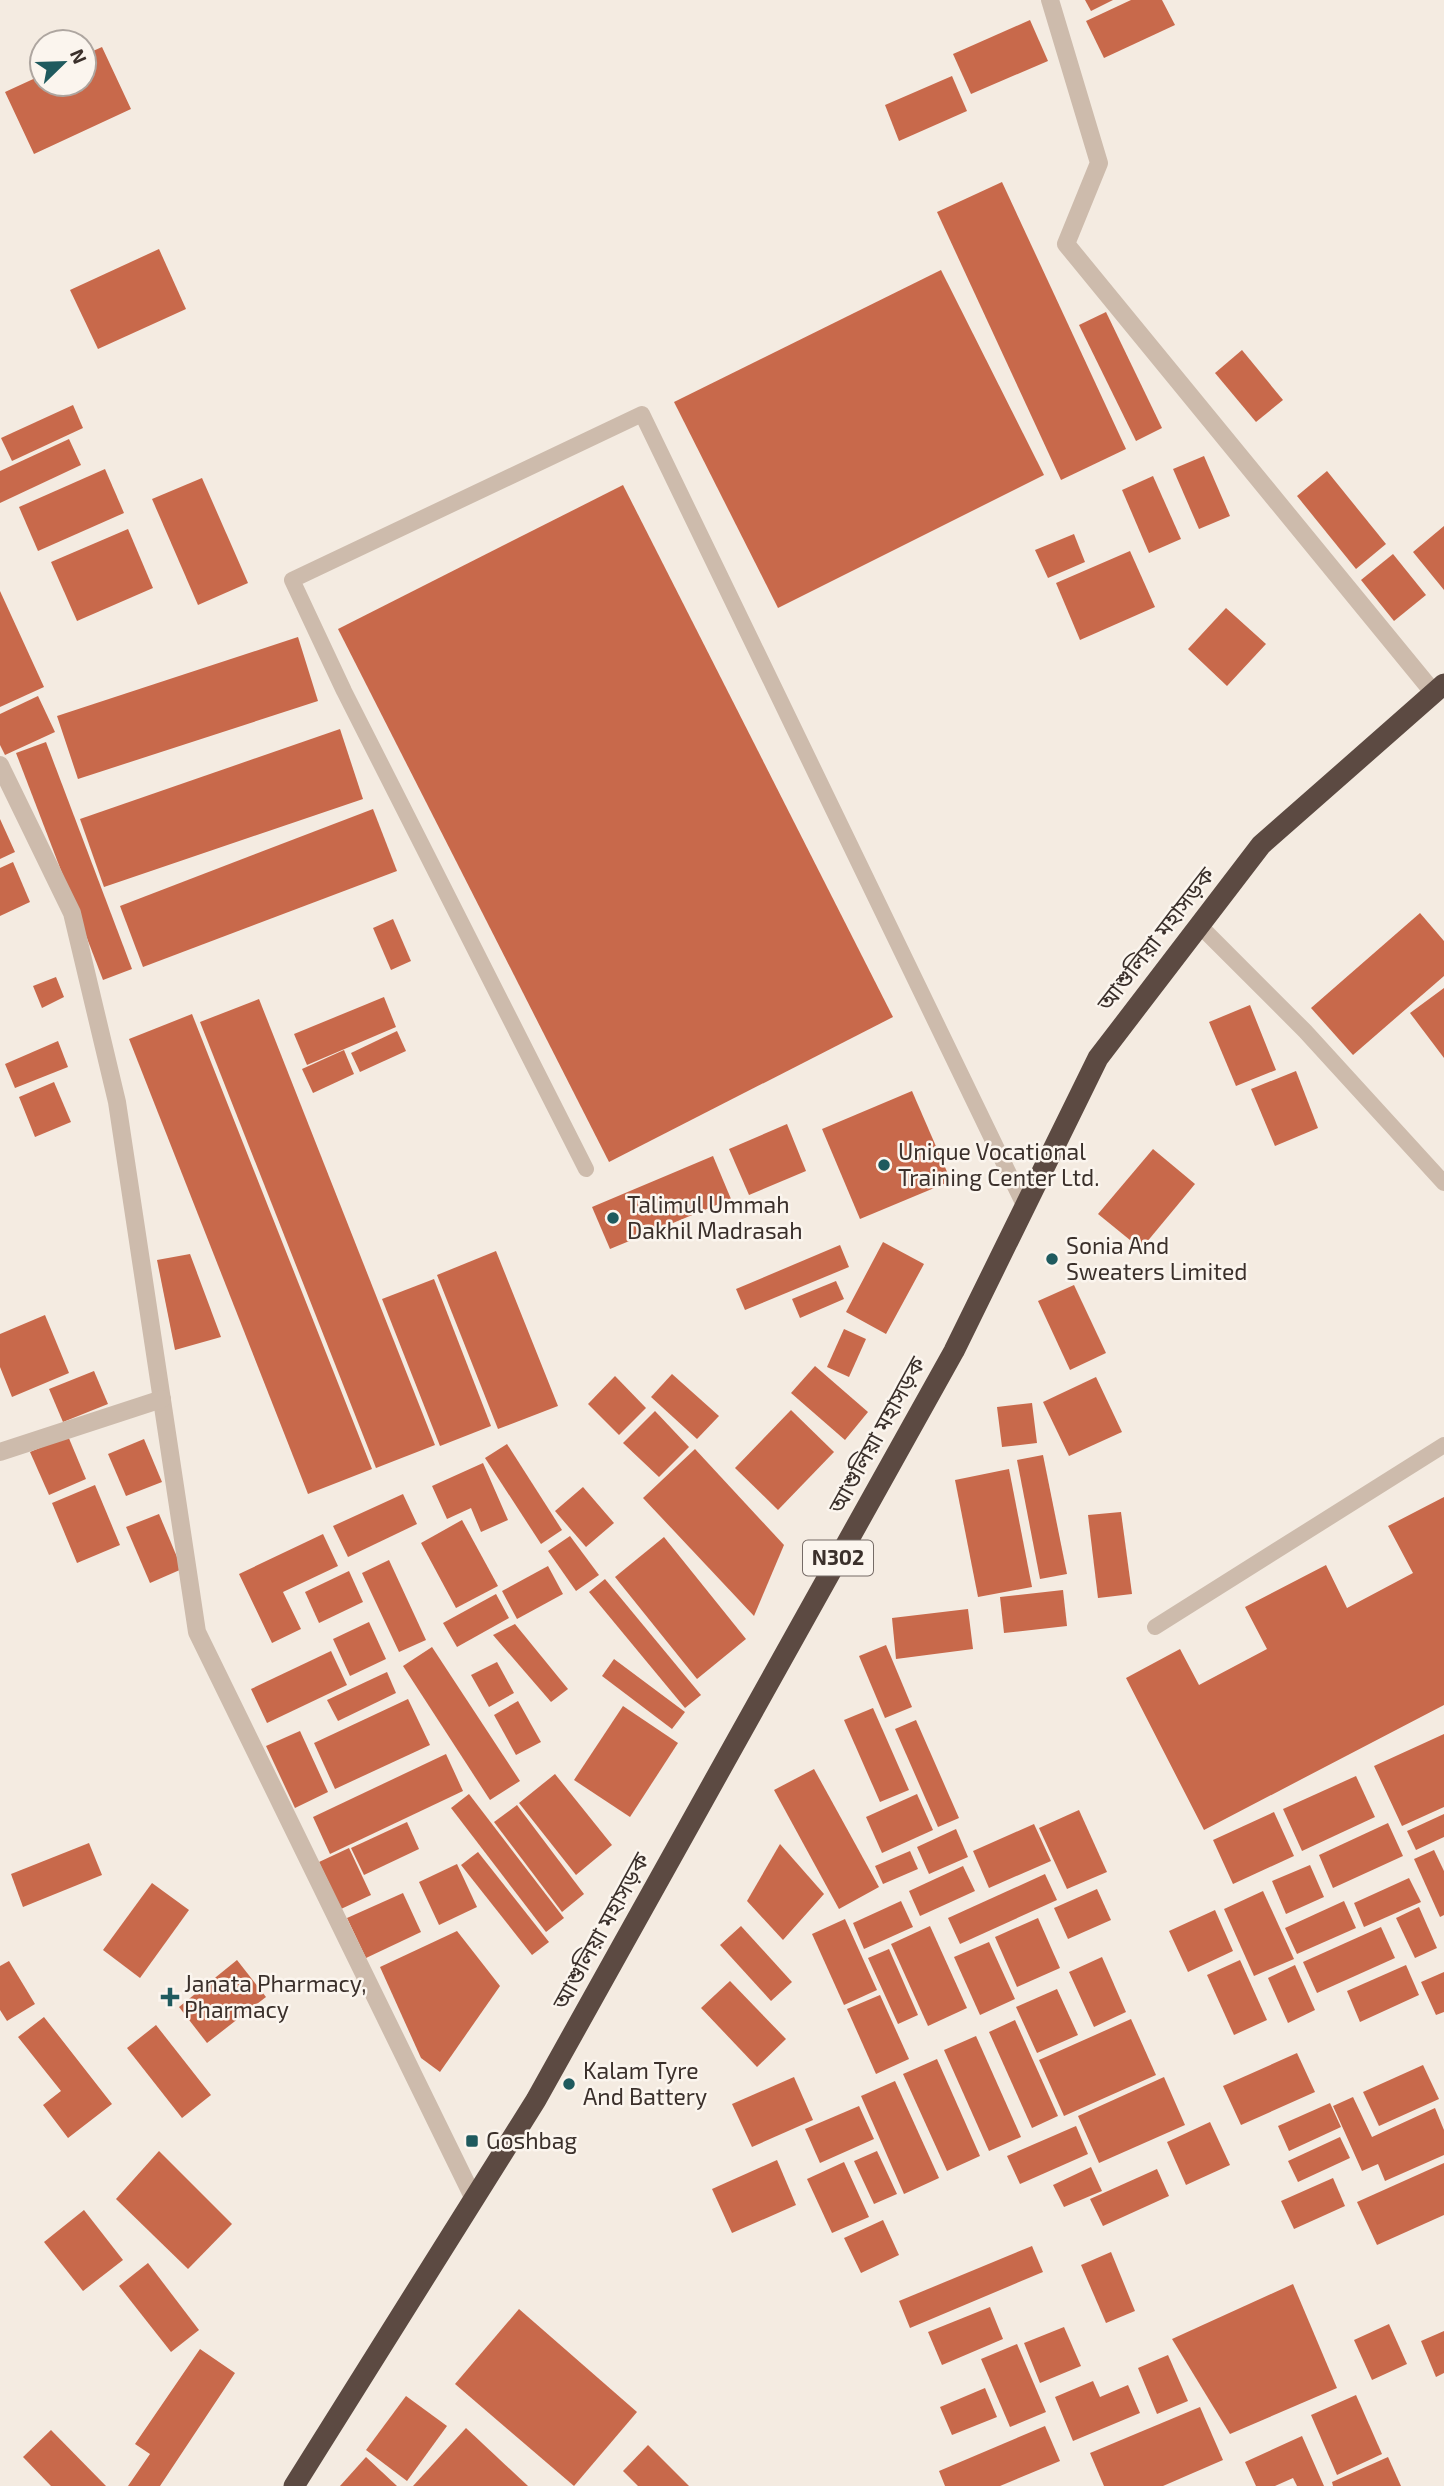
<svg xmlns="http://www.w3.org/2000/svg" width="1444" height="2486" font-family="'Exo 2','Noto Sans Bengali',sans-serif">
	<rect width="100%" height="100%" fill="#f4ebe1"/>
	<g fill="#c8694b">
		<path d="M1085,0H1113L1091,11Z"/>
		<path d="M1131,0H1162L1175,25L1104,58L1086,21Z"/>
		<path d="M1030,20L1048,61L971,94L953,54Z"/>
		<path d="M102,47L131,109L34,154L5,92L42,75V84H84V55Z"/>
		<path d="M952,76L967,111L899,141L885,105Z"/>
		<path d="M1002,182L1126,449L1061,480L937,212Z"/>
		<path d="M159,249L186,309L98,349L70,290Z"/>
		<path d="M941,270L1044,475L778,608L674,402Z"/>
		<path d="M1106,312L1162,428L1136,441L1079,325Z"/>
		<path d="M1242,350L1283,400L1256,422L1215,373Z"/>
		<path d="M73,405L83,428L12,461L1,438Z"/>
		<path d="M69,439L81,465L0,503V471Z"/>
		<path d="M1204,456L1230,516L1199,529L1173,469Z"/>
		<path d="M105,469L124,513L38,551L19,507Z"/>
		<path d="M1327,471L1386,544L1356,569L1297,496Z"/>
		<path d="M1153,476L1181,539L1149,553L1122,490Z"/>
		<path d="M202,478L248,583L198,605L152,499Z"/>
		<path d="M623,485L893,1017L609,1162L338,629Z"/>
		<path d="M1444,526V590L1413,552Z"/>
		<path d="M128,529L153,588L77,621L51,562Z"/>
		<path d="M1074,534L1085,562L1048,578L1035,550Z"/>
		<path d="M1130,551L1155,607L1080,640L1056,583Z"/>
		<path d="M1393,554L1426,595L1394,621L1361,580Z"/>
		<path d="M0,591L44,687L0,707Z"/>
		<path d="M1226,608L1266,644L1227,686L1188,649Z"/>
		<path d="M298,637L318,701L78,779L57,716Z"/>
		<path d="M38,696L55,732L5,755L0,745V714Z"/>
		<path d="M340,729L363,799L104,887L80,819Z"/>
		<path d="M46,742L132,969L103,980L16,753Z"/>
		<path d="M373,809L397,871L143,967L120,906Z"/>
		<path d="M0,819L15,852L0,859Z"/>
		<path d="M13,862L30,902L0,916V868Z"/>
		<path d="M1420,913L1444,941V976L1353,1055L1311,1008Z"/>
		<path d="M393,919L411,961L391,970L373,928Z"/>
		<path d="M56,977L64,997L42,1008L33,986Z"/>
		<path d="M1444,988V1058L1410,1013Z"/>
		<path d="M384,997L396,1027L307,1065L294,1034Z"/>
		<path d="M259,999L435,1445L376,1468L200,1022Z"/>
		<path d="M1250,1005L1276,1070L1236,1086L1209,1022Z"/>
		<path d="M192,1014L372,1469L308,1494L129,1039Z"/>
		<path d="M397,1031L406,1051L360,1072L351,1053Z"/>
		<path d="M58,1041L68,1067L15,1088L5,1064Z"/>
		<path d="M344,1050L354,1074L313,1093L302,1069Z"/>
		<path d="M1296,1071L1318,1128L1275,1146L1251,1089Z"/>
		<path d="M54,1082L71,1122L35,1137L19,1097Z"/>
		<path d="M912,1091L951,1181L860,1219L822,1129Z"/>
		<path d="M787,1124L806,1171L749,1195L729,1149Z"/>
		<path d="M1153,1149L1195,1184L1141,1249L1098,1214Z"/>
		<path d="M713,1156L731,1199L610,1249L592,1207Z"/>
		<path d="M883,1242L924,1264L886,1334L846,1312Z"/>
		<path d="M840,1245L849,1267L745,1310L736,1289Z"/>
		<path d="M496,1251L558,1406L498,1429L437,1275Z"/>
		<path d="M190,1254L221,1337L175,1350L157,1260Z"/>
		<path d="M434,1279L491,1426L440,1446L382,1299Z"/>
		<path d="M836,1281L844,1299L800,1318L792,1299Z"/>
		<path d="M1074,1285L1106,1353L1070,1370L1038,1301Z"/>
		<path d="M45,1315L69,1373L12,1397L0,1367V1334Z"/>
		<path d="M844,1329L866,1339L849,1377L827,1367Z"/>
		<path d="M815,1366L868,1412L845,1440L791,1393Z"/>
		<path d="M94,1371L108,1404L63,1422L49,1389Z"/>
		<path d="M672,1374L719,1416L697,1439L651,1397Z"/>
		<path d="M615,1376L646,1408L619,1435L588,1404Z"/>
		<path d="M1096,1377L1122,1432L1069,1456L1043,1402Z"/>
		<path d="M1032,1403L1037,1443L1002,1447L997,1407Z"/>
		<path d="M791,1410L834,1452L778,1510L735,1468Z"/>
		<path d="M655,1411L689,1447L659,1477L623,1443Z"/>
		<path d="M68,1436L86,1479L49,1495L30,1452Z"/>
		<path d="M144,1439L162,1482L126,1496L108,1454Z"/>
		<path d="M507,1444L562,1530L541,1544L485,1458Z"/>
		<path d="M695,1449L784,1545L754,1616L643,1498Z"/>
		<path d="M1043,1455L1067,1574L1040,1579L1017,1460Z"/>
		<path d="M483,1463L508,1520L481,1532L471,1508L447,1519L432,1486Z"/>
		<path d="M1009,1469L1032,1587L978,1597L955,1480Z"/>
		<path d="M95,1485L120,1545L77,1563L52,1503Z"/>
		<path d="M583,1487L614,1523L586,1547L555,1511Z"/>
		<path d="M403,1494L417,1524L348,1557L333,1526Z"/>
		<path d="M1444,1497V1705L1204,1830L1126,1678L1180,1649L1199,1685L1267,1649L1245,1607L1326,1565L1347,1608L1413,1573L1388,1526Z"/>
		<path d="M1121,1512L1132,1594L1098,1598L1088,1515Z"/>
		<path d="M159,1514L182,1569L150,1583L126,1527Z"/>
		<path d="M462,1520L498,1586L456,1608L421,1543Z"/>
		<path d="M323,1534L338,1566L283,1592L301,1629L272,1643L239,1574Z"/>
		<path d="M570,1536L599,1575L576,1591L548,1551Z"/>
		<path d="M664,1537L746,1639L697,1679L615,1577Z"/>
		<path d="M389,1560L426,1640L399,1652L362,1573Z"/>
		<path d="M548,1566L563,1594L517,1619L502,1591Z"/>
		<path d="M349,1571L363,1602L319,1623L305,1592Z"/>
		<path d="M605,1579L701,1695L685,1708L589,1592Z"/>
		<path d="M1063,1590L1067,1626L1004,1633L1000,1597Z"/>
		<path d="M496,1594L509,1618L457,1647L443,1623Z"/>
		<path d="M968,1609L973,1649L896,1659L892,1618Z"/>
		<path d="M369,1622L386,1659L350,1676L333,1639Z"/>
		<path d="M515,1624L568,1689L551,1702L493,1635Z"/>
		<path d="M886,1645L912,1707L885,1718L859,1656Z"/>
		<path d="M432,1647L520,1781L490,1800L403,1666Z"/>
		<path d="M331,1651L347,1685L267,1723L251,1689Z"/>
		<path d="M614,1659L685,1712L672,1729L602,1676Z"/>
		<path d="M497,1662L514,1693L489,1707L471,1675Z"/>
		<path d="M387,1672L396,1693L338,1721L327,1700Z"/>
		<path d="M408,1699L430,1745L335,1789L314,1743Z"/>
		<path d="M518,1701L541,1742L516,1755L494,1715Z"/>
		<path d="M623,1706L678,1743L630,1817L574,1780Z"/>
		<path d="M873,1708L909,1790L880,1802L844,1720Z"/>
		<path d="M916,1720L959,1818L938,1827L895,1729Z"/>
		<path d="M300,1731L328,1792L295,1808L266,1746Z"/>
		<path d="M1444,1734V1807L1402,1826L1374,1766Z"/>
		<path d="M446,1754L463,1791L330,1854L313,1817Z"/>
		<path d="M814,1769L879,1887L839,1909L774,1790Z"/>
		<path d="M555,1774L612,1845L576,1875L519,1803Z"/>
		<path d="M1356,1776L1375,1817L1302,1851L1283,1809Z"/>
		<path d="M469,1794L564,1918L546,1932L451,1808Z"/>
		<path d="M917,1794L933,1830L882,1853L866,1817Z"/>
		<path d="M517,1805L584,1894L562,1912L494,1822Z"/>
		<path d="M1079,1810L1107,1872L1067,1889L1039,1828Z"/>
		<path d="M1274,1812L1294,1856L1233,1884L1213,1840Z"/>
		<path d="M1444,1814V1837L1416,1850L1407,1831Z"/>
		<path d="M407,1822L419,1849L364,1875L351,1848Z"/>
		<path d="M1388,1823L1403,1856L1333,1888L1319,1855Z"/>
		<path d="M1034,1824L1051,1861L989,1888L973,1851Z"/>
		<path d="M956,1829L968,1857L929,1874L917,1847Z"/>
		<path d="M89,1843L102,1875L23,1907L11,1874Z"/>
		<path d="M780,1844L824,1894L783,1940L747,1901Z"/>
		<path d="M349,1848L371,1895L341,1909L319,1862Z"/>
		<path d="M1434,1850L1444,1871V1915L1440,1917L1414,1859Z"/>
		<path d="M910,1851L918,1869L883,1884L875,1866Z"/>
		<path d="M478,1852L549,1942L532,1955L461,1865Z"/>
		<path d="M457,1864L477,1907L439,1925L419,1882Z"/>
		<path d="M1310,1865L1324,1897L1286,1914L1272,1881Z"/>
		<path d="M963,1866L975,1891L920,1916L909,1891Z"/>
		<path d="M1045,1874L1057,1900L960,1944L948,1918Z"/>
		<path d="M1409,1878L1421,1902L1364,1927L1354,1903Z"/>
		<path d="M152,1883L189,1910L140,1978L103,1950Z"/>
		<path d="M1097,1889L1111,1920L1068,1939L1054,1908Z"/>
		<path d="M1263,1891L1294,1959L1254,1976L1224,1909Z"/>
		<path d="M403,1893L421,1932L366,1958L347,1918Z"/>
		<path d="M901,1901L913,1927L864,1949L853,1923Z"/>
		<path d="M1344,1901L1356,1928L1297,1954L1285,1928Z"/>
		<path d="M1419,1907L1437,1948L1415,1958L1396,1918Z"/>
		<path d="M1215,1910L1233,1951L1188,1972L1169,1931Z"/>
		<path d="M1038,1918L1060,1968L1017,1987L995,1937Z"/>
		<path d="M845,1919L877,1990L844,2005L812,1934Z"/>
		<path d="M741,1926L792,1982L771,2001L720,1945Z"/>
		<path d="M930,1926L967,2008L928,2026L891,1944Z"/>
		<path d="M1381,1927L1395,1958L1317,1993L1303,1962Z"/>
		<path d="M457,1931L500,1986L440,2072L421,2058L380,1967Z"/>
		<path d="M989,1942L1015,1999L980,2015L954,1957Z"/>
		<path d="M889,1949L918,2015L898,2024L868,1958Z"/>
		<path d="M1102,1957L1126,2012L1094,2027L1069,1972Z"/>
		<path d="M237,1960L266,1997L207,2043L179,2007Z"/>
		<path d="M1240,1960L1267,2020L1234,2035L1207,1975Z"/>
		<path d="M9,1961L35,2004L7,2021L0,2010V1966Z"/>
		<path d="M1295,1965L1315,2010L1288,2023L1268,1978Z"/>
		<path d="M1406,1965L1419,1995L1360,2022L1347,1991Z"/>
		<path d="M1444,1972V2012L1436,2015L1421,1982Z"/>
		<path d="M730,1981L786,2039L757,2067L701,2008Z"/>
		<path d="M1057,1989L1078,2035L1037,2053L1016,2007Z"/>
		<path d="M880,1995L909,2059L876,2074L847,2009Z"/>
		<path d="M44,2017L112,2104L68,2138L43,2105L61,2091L18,2037Z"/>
		<path d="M1131,2019L1156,2075L1064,2116L1039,2060Z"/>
		<path d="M1015,2020L1058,2116L1032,2128L989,2032Z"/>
		<path d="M156,2025L211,2095L182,2118L127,2048Z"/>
		<path d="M976,2036L1021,2137L989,2151L944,2050Z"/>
		<path d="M1297,2053L1315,2092L1241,2125L1223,2086Z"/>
		<path d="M937,2059L980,2156L947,2171L903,2074Z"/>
		<path d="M1423,2065L1439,2099L1379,2126L1363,2092Z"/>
		<path d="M794,2077L813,2120L752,2147L732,2104Z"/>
		<path d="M1164,2077L1185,2125L1099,2163L1078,2116Z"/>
		<path d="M895,2081L939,2178L904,2194L861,2096Z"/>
		<path d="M1353,2097L1372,2137L1435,2108L1444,2130V2155L1385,2181L1378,2164L1362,2171L1333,2106Z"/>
		<path d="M1330,2103L1341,2127L1289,2151L1278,2126Z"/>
		<path d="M859,2106L874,2139L820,2163L805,2129Z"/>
		<path d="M1210,2122L1230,2165L1186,2185L1167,2142Z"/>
		<path d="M1076,2126L1088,2154L1020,2184L1007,2156Z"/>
		<path d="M1340,2137L1350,2158L1298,2182L1288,2161Z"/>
		<path d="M159,2151L232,2224L188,2269L116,2199Z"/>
		<path d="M877,2151L897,2194L874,2204L854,2161Z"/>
		<path d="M777,2160L796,2205L732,2233L712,2189Z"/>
		<path d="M844,2162L869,2217L832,2233L807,2179Z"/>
		<path d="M1444,2163V2215L1377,2245L1357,2202Z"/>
		<path d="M1091,2167L1102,2191L1064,2207L1053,2185Z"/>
		<path d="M1157,2169L1169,2196L1103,2226L1090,2199Z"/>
		<path d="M1333,2178L1345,2206L1294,2229L1281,2201Z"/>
		<path d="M84,2210L123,2260L83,2291L44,2242Z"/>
		<path d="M883,2220L899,2255L861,2273L844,2238Z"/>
		<path d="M1032,2246L1043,2272L910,2328L899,2301Z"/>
		<path d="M1111,2252L1135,2311L1106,2323L1081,2265Z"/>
		<path d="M148,2263L199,2330L171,2352L119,2286Z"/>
		<path d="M1293,2284L1337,2388L1230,2434L1172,2339Z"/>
		<path d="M990,2307L1003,2339L942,2365L928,2332Z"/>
		<path d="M519,2309L637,2412L574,2486L455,2384Z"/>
		<path d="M1389,2324L1407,2364L1372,2380L1354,2340Z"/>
		<path d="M1064,2327L1081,2366L1040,2383L1024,2343Z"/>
		<path d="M1444,2331V2373L1436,2377L1421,2341Z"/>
		<path d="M1017,2344L1046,2412L1010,2427L981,2359Z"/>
		<path d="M200,2349L235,2373L160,2486H128L150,2454L135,2444Z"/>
		<path d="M1168,2355L1188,2401L1157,2414L1138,2368Z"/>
		<path d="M1093,2381L1100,2397L1128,2385L1140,2413L1073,2441L1055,2397Z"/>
		<path d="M985,2388L997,2417L952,2435L940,2407Z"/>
		<path d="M1356,2395L1382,2454L1337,2475L1311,2415Z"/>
		<path d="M406,2396L447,2426L407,2481L366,2450Z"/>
		<path d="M1200,2407L1223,2460L1163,2486H1104L1090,2453Z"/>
		<path d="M1045,2426L1060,2461L1000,2486H945L939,2471Z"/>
		<path d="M466,2428L528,2486H413Z"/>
		<path d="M51,2430L106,2486H51L23,2457Z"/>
		<path d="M1302,2436L1324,2486H1297L1293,2478L1275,2486H1256L1245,2462Z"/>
		<path d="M648,2445L689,2486H638L623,2471Z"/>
		<path d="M366,2457L397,2486H340Z"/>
		<path d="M1388,2457L1401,2486H1333L1332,2482Z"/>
	</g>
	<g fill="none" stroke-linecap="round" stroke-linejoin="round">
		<g stroke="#cdbbac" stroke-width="16">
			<path d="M1200,926L1305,1031L1444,1183"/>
			<path d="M586,1169L344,691L292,580L642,414L1025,1207"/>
			<path d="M1155,1627L1444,1445"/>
		</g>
		<g stroke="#cdbbac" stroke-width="18">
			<path d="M1050,0L1099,163L1066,244L1433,692"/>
			<path d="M0,765L72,913L117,1102L197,1632L474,2199"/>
			<path d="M0,1452L162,1399"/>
		</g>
		<path stroke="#5c4a42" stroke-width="21" d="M294,2486L536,2100L954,1351L1098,1058L1261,845L1444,684"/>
	</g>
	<g fill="#1f5a5e" stroke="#fbf5ee" stroke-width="2.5">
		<circle cx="884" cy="1165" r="7"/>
		<circle cx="613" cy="1218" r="7"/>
		<circle cx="1052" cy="1259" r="7"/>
		<path d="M166.5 1986.5h7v7h7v7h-7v7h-7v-7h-7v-7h7z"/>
		<circle cx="569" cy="2084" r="7"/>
		<rect x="465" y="2134" width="14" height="14" rx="3.5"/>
	</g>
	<g text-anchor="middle" stroke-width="5" stroke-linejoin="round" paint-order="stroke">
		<rect fill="#fbf5ee" stroke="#756b66" stroke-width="2" x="803" y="1540.5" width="70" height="35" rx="5"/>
		<g font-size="21" font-weight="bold" fill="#3b302b">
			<text x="838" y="1565">N302</text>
		</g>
		<g font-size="23" fill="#3b302b" stroke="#fbf5ee">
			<text transform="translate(1156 939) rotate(-52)" y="8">আশুলিয়া মহাসড়ক</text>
			<text transform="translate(877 1435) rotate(-61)" y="8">আশুলিয়া মহাসড়ক</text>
			<text transform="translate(601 1931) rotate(-61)" y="8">আশুলিয়া মহাসড়ক</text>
		</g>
		<g font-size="23" fill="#3b302b" stroke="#fbf5ee" text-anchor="start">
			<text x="898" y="1160">Unique Vocational<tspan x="898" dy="26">Training Center Ltd.</tspan></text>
			<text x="627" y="1213">Talimul Ummah<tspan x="627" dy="26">Dakhil Madrasah</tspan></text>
			<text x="1066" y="1254">Sonia And<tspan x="1066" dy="26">Sweaters Limited</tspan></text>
			<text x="184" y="1992">Janata Pharmacy,<tspan x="184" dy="26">Pharmacy</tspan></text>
			<text x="583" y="2079">Kalam Tyre<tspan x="583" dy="26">And Battery</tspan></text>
			<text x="486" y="2149">Goshbag</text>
		</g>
	</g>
	<g transform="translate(63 63) rotate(67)"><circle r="33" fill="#fbf5ee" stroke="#aea6a0" stroke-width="2"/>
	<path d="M0-5L12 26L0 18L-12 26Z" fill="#1f5a5e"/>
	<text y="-10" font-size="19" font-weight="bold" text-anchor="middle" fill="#3b302b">N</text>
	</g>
</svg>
